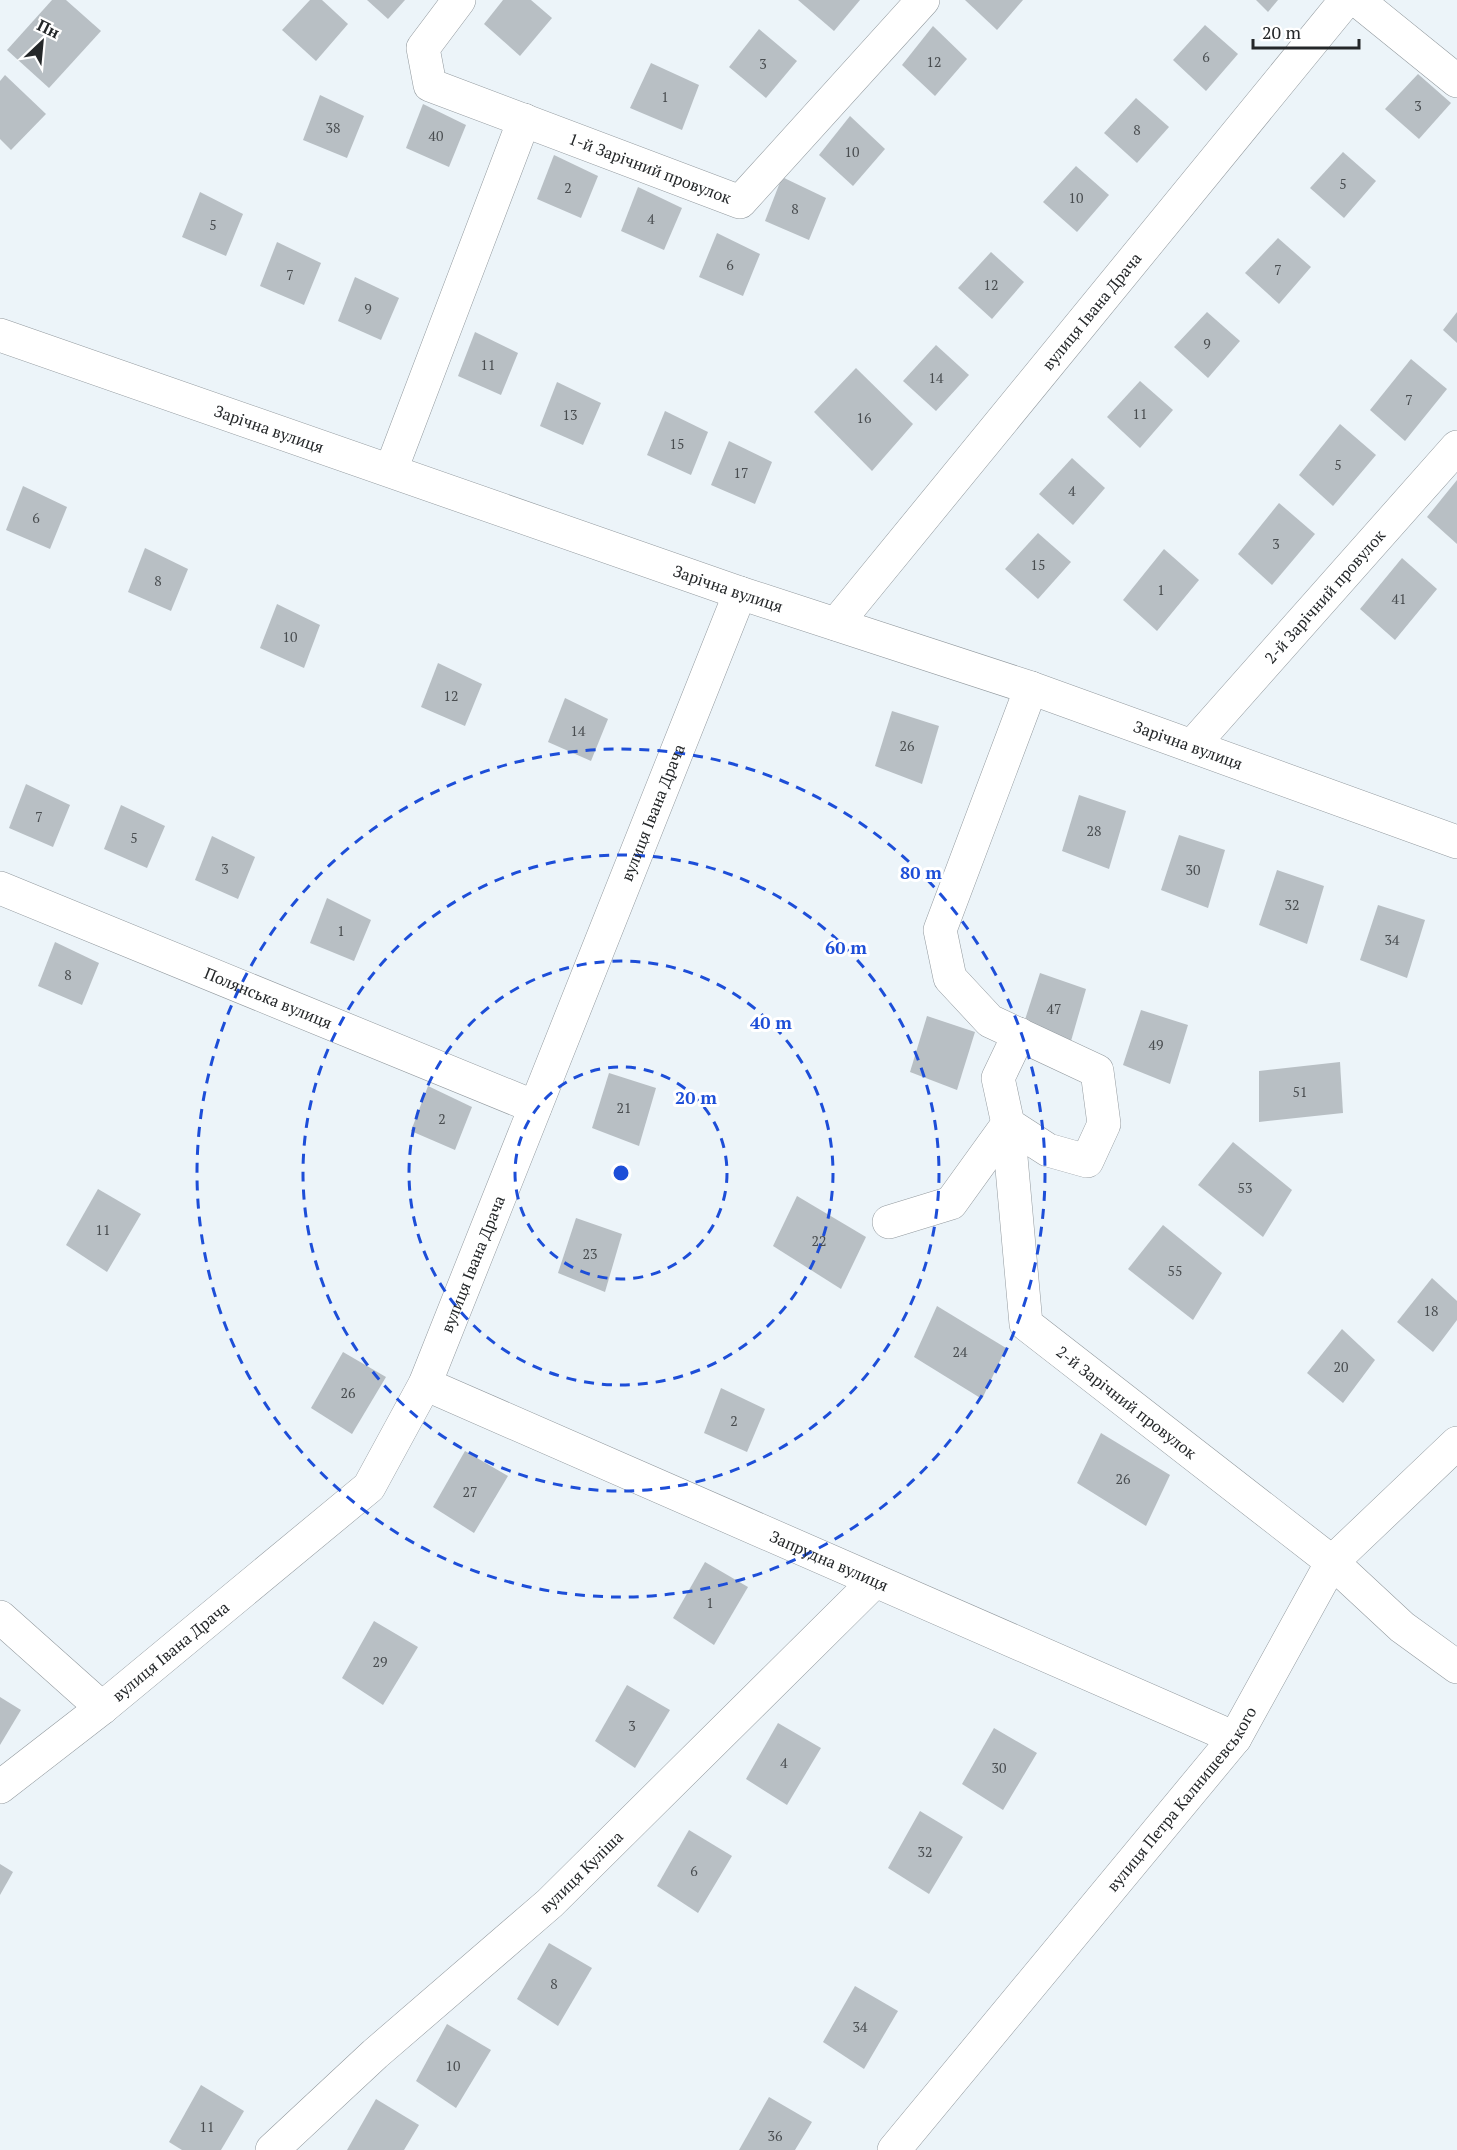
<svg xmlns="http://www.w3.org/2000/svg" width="1457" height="2150" font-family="'PT Serif',serif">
	<rect width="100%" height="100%" fill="#ecf4f9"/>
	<g fill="#b8bfc4">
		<path d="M52,0H66L101,31L49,88L7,50Z"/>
		<path d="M310,0H322L348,24L316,61L282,30Z"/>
		<path d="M367,0H405L388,19Z"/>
		<path d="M503,0H531L552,18L520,56L484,24Z"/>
		<path d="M798,0H860L834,31Z"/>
		<path d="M965,0H1023L997,30Z"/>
		<path d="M1256,0H1278L1268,12Z"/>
		<path d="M1205,25L1238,54L1206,91L1173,60Z"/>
		<path d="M933,26L967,59L935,96L902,65Z"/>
		<path d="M759,29L797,61L766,98L729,67Z"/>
		<path d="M651,63L699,85L682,130L630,108Z"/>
		<path d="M1418,74L1451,103L1419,139L1385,109Z"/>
		<path d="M5,75L46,114L11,150L0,139V81Z"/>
		<path d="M320,95L364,116L347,158L303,140Z"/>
		<path d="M1136,98L1169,127L1137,163L1104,133Z"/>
		<path d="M423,104L466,125L449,167L406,148Z"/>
		<path d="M850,116L885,149L853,186L819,155Z"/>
		<path d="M1343,152L1376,181L1344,218L1310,188Z"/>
		<path d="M554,155L598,176L581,218L537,199Z"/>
		<path d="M1076,166L1109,195L1077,232L1043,202Z"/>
		<path d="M782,177L826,198L809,240L765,221Z"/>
		<path d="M638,187L682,208L664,250L621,231Z"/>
		<path d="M200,192L243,214L226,256L182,237Z"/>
		<path d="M717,233L760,254L743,296L699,277Z"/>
		<path d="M1278,238L1311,267L1279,304L1245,273Z"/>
		<path d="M277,242L321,263L304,305L260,286Z"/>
		<path d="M991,252L1024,282L992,319L958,288Z"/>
		<path d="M355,277L399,298L381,340L338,321Z"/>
		<path d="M1207,312L1240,341L1208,378L1174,347Z"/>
		<path d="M1457,312V343L1443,330Z"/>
		<path d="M475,332L518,353L501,395L458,376Z"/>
		<path d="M936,345L969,375L936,411L903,381Z"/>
		<path d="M1411,359L1447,389L1405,441L1370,410Z"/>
		<path d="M856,368L913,424L872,471L814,412Z"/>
		<path d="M1140,381L1173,410L1140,448L1107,417Z"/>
		<path d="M557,382L601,403L583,445L540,426Z"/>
		<path d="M665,411L708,432L691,475L647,455Z"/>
		<path d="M1340,424L1376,455L1333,506L1299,475Z"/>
		<path d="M729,441L772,462L755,504L711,485Z"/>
		<path d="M1072,458L1105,488L1073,525L1039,494Z"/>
		<path d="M1457,480V544L1427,517Z"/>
		<path d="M23,486L67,507L50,549L6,530Z"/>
		<path d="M1279,503L1315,534L1272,585L1238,554Z"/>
		<path d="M1038,533L1071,562L1038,599L1005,569Z"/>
		<path d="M145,548L188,569L171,611L128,592Z"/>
		<path d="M1164,549L1199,580L1157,631L1123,600Z"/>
		<path d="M1402,558L1437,589L1395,640L1360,609Z"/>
		<path d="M277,604L320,625L304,668L260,648Z"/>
		<path d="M438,663L482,684L465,726L421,707Z"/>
		<path d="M565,698L608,719L591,761L548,742Z"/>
		<path d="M892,711L939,726L922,784L875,766Z"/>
		<path d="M26,784L70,805L53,847L9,828Z"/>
		<path d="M1079,795L1126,811L1109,869L1062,851Z"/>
		<path d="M121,805L165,826L147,868L104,849Z"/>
		<path d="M1179,835L1225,850L1208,908L1161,890Z"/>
		<path d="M212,836L255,857L238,899L195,880Z"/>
		<path d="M1277,870L1324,886L1307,944L1259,925Z"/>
		<path d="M327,898L371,920L354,961L310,943Z"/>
		<path d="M1378,905L1425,920L1407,978L1360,960Z"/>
		<path d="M55,942L99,963L82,1005L38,986Z"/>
		<path d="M1040,973L1086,989L1069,1048L1022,1029Z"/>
		<path d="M1141,1010L1188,1025L1170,1084L1123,1065Z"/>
		<path d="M927,1016L975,1032L957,1090L910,1072Z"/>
		<path d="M1340,1062L1343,1113L1259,1122V1071Z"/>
		<path d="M609,1073L656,1088L639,1146L592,1128Z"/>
		<path d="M428,1086L472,1107L455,1150L411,1131Z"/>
		<path d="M1233,1142L1292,1190L1263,1237L1198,1185Z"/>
		<path d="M98,1189L141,1214L107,1272L66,1245Z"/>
		<path d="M797,1196L866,1237L841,1289L773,1246Z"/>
		<path d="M576,1218L622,1234L605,1292L558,1273Z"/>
		<path d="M1163,1225L1222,1273L1193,1320L1128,1269Z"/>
		<path d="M1432,1278L1457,1301V1320L1433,1352L1397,1322Z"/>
		<path d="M937,1306L1006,1348L982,1399L914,1357Z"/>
		<path d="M1342,1329L1375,1360L1343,1403L1307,1373Z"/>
		<path d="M343,1352L386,1377L352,1434L311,1408Z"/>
		<path d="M721,1388L765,1409L747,1452L704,1433Z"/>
		<path d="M1101,1433L1170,1475L1146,1526L1077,1483Z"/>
		<path d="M465,1451L508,1476L474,1533L433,1507Z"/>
		<path d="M705,1562L748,1587L714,1645L673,1618Z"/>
		<path d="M374,1621L418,1647L383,1705L342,1678Z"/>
		<path d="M627,1685L670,1710L635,1768L595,1741Z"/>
		<path d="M0,1697L21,1710L0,1745Z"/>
		<path d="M778,1723L821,1748L787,1805L746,1779Z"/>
		<path d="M994,1728L1037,1753L1003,1810L962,1784Z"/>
		<path d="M920,1811L963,1837L929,1894L888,1868Z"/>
		<path d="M689,1830L732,1856L698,1913L657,1886Z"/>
		<path d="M0,1864L13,1872L0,1895Z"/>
		<path d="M549,1943L592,1968L558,2026L517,1999Z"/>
		<path d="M855,1986L898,2011L864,2069L823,2042Z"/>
		<path d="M447,2024L491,2050L456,2108L416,2081Z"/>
		<path d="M201,2085L244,2111L221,2150H182L169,2142Z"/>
		<path d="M769,2097L812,2122L795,2150H739Z"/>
		<path d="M376,2099L419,2125L404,2150H347Z"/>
	</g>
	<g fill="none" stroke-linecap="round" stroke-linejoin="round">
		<g stroke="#939a9f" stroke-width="34">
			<g id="minor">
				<path id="s1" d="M459,0L423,48L430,85L740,202L923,0"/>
				<path d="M1357,0L1457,81"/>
				<path id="s2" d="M0,335L740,593L1031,688L1457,842"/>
				<path d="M391,470L524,120"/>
				<path id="s3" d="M836,624L1346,0"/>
				<path id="s4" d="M1192,746L1457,447"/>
				<path id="s5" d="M0,888L535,1107"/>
				<path id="s6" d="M1019,1034L998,1078L1008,1124L1026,1324L1332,1562L1402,1627L1457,1667"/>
				<path d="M889,1222L951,1203L1008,1124L1048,1150L1087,1161L1104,1124L1097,1071L990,1021L950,978L940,930L1031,688"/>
				<path id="s7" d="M425,1384L1235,1738"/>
				<path d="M0,1617L102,1708"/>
				<path id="s8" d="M0,1787L102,1708L369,1487L425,1384L740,593"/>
				<path id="s9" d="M272,2150L375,2054L550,1903L875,1581"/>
				<path id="s10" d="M894,2150L1235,1738L1332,1562L1457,1443"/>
			</g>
		</g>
		<use href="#minor" stroke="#fff" stroke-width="33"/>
	</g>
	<g fill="none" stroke="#1d4ed8" stroke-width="3" stroke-dasharray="10 8">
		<circle cx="621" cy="1173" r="106"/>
		<circle cx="621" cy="1173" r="212"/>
		<circle cx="621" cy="1173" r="318"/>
		<circle cx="621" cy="1173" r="424"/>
	</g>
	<g text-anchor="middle" stroke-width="6" stroke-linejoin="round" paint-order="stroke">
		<g font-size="14" fill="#494d50">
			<text x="1206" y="62">6</text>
			<text x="934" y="67">12</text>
			<text x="763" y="69">3</text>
			<text x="665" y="102">1</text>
			<text x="1418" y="111">3</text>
			<text x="333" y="133">38</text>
			<text x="1137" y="135">8</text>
			<text x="436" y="141">40</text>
			<text x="852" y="157">10</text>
			<text x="1343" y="189">5</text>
			<text x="568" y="193">2</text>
			<text x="1076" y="203">10</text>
			<text x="795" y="214">8</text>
			<text x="651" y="224">4</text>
			<text x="213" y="230">5</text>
			<text x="730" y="270">6</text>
			<text x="1278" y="275">7</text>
			<text x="290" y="280">7</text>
			<text x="991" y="290">12</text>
			<text x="368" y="314">9</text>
			<text x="1207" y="349">9</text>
			<text x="488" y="370">11</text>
			<text x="936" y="383">14</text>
			<text x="1409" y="405">7</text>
			<text x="1140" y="419">11</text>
			<text x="570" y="420">13</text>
			<text x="864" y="423">16</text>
			<text x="677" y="449">15</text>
			<text x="1338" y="470">5</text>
			<text x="741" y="478">17</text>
			<text x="1072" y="496">4</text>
			<text x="36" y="523">6</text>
			<text x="1276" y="549">3</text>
			<text x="1038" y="570">15</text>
			<text x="158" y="586">8</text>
			<text x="1161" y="595">1</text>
			<text x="1399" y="604">41</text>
			<text x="290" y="642">10</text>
			<text x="451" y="701">12</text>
			<text x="578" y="736">14</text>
			<text x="907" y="751">26</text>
			<text x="39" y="822">7</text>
			<text x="1094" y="836">28</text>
			<text x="134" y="843">5</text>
			<text x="225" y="874">3</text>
			<text x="1193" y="875">30</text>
			<text x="1292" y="910">32</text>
			<text x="341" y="936">1</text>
			<text x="1392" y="945">34</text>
			<text x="68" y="980">8</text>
			<text x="1054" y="1014">47</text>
			<text x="1156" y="1050">49</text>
			<text x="1300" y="1097">51</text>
			<text x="624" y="1113">21</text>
			<text x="442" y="1124">2</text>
			<text x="1245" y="1193">53</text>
			<text x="103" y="1235">11</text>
			<text x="819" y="1246">22</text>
			<text x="590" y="1259">23</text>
			<text x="1175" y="1276">55</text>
			<text x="1431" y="1316">18</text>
			<text x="960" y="1357">24</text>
			<text x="1341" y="1372">20</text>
			<text x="348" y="1398">26</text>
			<text x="734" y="1426">2</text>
			<text x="1123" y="1484">26</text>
			<text x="470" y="1497">27</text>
			<text x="710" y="1608">1</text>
			<text x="380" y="1667">29</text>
			<text x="632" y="1731">3</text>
			<text x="784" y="1768">4</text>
			<text x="999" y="1773">30</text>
			<text x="925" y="1857">32</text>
			<text x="694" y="1876">6</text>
			<text x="554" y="1989">8</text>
			<text x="860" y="2032">34</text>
			<text x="453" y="2071">10</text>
			<text x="207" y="2132">11</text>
			<text x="775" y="2141">36</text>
		</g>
		<g font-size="16" fill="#242729" stroke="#fff">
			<text dy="6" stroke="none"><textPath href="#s1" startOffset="333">1-й Зарічний провулок</textPath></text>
			<text dy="6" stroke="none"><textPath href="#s3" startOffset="404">вулиця Івана Драча</textPath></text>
			<text dy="6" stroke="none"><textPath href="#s2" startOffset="285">Зарічна вулиця</textPath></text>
			<text dy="6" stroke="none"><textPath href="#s2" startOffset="771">Зарічна вулиця</textPath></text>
			<text dy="6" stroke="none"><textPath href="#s4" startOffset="200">2-й Зарічний провулок</textPath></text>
			<text dy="6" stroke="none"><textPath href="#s2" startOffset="1257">Зарічна вулиця</textPath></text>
			<text dy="6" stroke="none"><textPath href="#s8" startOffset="1208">вулиця Івана Драча</textPath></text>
			<text dy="6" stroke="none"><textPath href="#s5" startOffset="290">Полянська вулиця</textPath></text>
			<text dy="6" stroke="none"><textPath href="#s8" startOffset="722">вулиця Івана Драча</textPath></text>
			<text dy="6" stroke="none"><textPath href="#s6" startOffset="424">2-й Зарічний провулок</textPath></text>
			<text dy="6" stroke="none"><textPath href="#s7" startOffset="441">Запрудна вулиця</textPath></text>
			<text dy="6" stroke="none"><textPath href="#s8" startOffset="218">вулиця Івана Драча</textPath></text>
			<text dy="6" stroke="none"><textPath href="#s10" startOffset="454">вулиця Петра Калнишевського</textPath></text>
			<text dy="6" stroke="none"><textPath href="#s9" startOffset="416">вулиця Куліша</textPath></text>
		</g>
	</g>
	<circle cx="621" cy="1173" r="9" fill="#1d4ed8" stroke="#fff" stroke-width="3"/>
	<g font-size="18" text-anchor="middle" font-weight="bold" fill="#1d4ed8" stroke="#fff" stroke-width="6" stroke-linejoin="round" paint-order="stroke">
		<text x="921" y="879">80 m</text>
		<text x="846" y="954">60 m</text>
		<text x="771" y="1029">40 m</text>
		<text x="696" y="1104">20 m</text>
	</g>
	<g transform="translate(42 42) rotate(26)" stroke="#ffffff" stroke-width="4.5" paint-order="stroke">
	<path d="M0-4.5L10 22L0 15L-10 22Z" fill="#242729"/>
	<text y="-9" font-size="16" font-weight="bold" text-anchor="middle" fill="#242729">Пн</text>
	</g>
	<path d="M1253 39v9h106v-9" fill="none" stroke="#242729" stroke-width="3"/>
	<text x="1262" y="39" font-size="18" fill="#242729" stroke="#ffffff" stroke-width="4.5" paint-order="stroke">20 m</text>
</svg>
